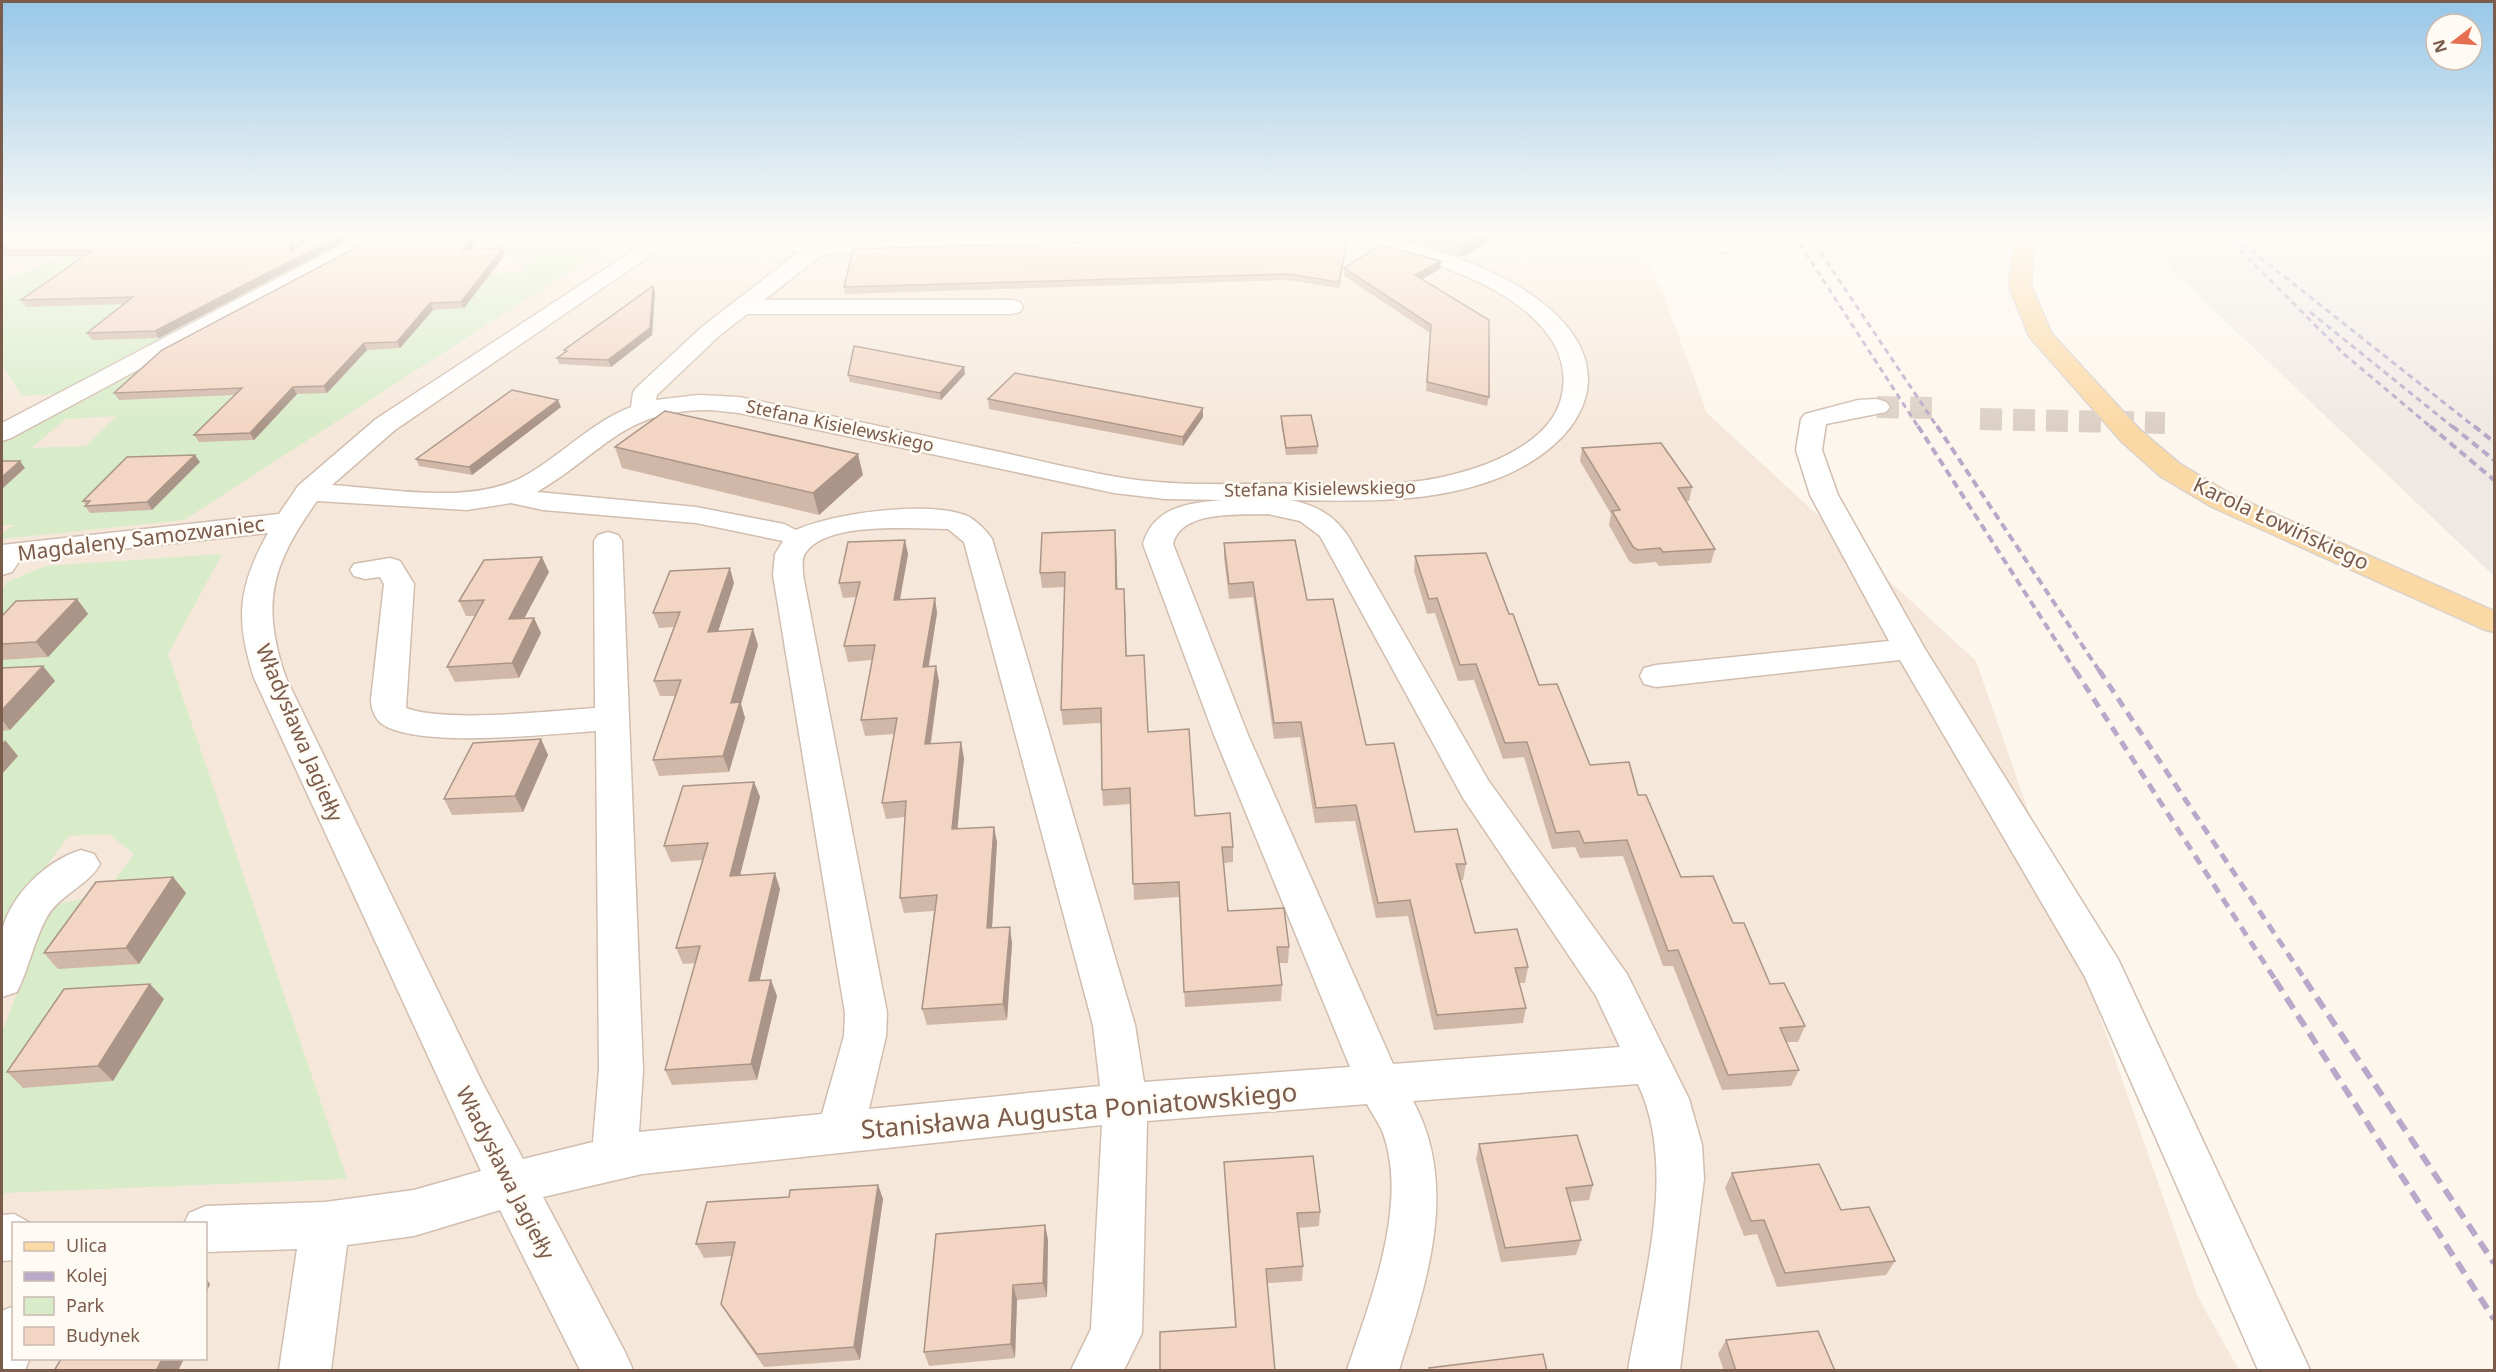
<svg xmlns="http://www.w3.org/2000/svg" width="2496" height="1372" font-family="'Noto Sans',sans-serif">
	<rect width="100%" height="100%" fill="#fdf6ec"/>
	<path fill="#f5e8da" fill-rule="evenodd" d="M2,235H1636L1664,296L1707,413L1976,661L2198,1297L2239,1370H2ZM14,1224H206V1358H14Z"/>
	<path fill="#efe9e4" d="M2135,235H2494V576L2439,524Z"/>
	<g fill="#d8ecc9" fill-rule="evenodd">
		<path d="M352,235L351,242L58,394L22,396L2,364V292L5,291L2,281L78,251L192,239ZM312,245L244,267L269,246Z"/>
		<path d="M615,242L184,520L2,539V533L15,525H2V489L25,468L2,469V442L367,250ZM536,254L521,273L476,275L492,255ZM419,325L400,348L350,350ZM117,416L86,446L32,448L65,419Z"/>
		<path d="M222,554L168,654L347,1179L2,1193V1033L49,906L104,894L134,854L109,834L69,836L13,910L2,937V774L17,756L2,757V660L48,657L2,643V591L7,582L45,566ZM163,999L113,1081L23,1087Z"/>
	</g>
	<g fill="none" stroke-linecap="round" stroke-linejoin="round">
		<g stroke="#dcd0c4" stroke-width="22" stroke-dasharray="22 11" stroke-linecap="butt">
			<path d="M1877,407L1932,408"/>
			<path d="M1980,419L2165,423"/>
		</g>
		<g stroke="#d1beb0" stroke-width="3">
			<g id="minor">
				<path d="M2,235H167L164,239L157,241L2,246Z"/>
				<path d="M360,235H385L382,239L11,438L2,441V423Z"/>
				<path d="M657,235H680L395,430L332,485C392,489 475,506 528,474C564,453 592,422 631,407L633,393L636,388L703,326L799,252L748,239L745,235H777L818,242C949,238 1080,235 1211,235C1284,235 1359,228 1430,249C1473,262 1517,280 1551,310C1625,376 1577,446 1501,477C1434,504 1361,501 1290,500C1315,505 1333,514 1348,536L1488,780L1627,974L1689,1099L1702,1145L1704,1179L1680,1370H1628C1643,1281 1678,1169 1638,1084L1413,1101C1460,1187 1426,1284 1399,1370H1347C1370,1301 1409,1205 1383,1133C1379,1123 1372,1114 1367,1104L1147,1121L1142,1333L1124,1370H1071L1091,1329L1102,1125L642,1174L543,1197L625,1352L633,1370H580L500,1210L414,1236L347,1245L331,1370H279L297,1249L206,1252V1224H184L189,1213L206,1206L325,1202L414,1190L481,1171L254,678C235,619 238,587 268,533L20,560L12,572L2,575V545L279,514L298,486L376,419ZM1278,241C1317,242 1356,245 1394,253C1457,266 1583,315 1561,399C1550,441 1494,464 1455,474C1404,488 1349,484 1296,484C1241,483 1185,487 1130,479C1082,472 1034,459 986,449C904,431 821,414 739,397L698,395L656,400L657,395L719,336L747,314H1012L1020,312L1023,307L1020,302L1012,300H764L823,254ZM711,410L739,413L1114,493L1165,499L1224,500C1189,503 1154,506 1143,544L1214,735L1350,1067L1144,1082L1135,1025L992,539C986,530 975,519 965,515C924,501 835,513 796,530L784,524L696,507L537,492C605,452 623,409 711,410ZM317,501L467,510L511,503L543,510L696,523L783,541L775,554L773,575L845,1013L844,1036L822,1114L639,1132L643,1070L622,541L618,535L608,532L598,535L594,541L595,708C550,711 445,723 406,708L414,584L400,561L390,558L354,564L350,570L354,576L365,579L380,577L384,584L371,700C371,708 375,719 382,724C419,749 549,734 596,731L599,1070L593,1142L523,1159L483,1084L286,678C260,603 272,564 317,501ZM1268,514L1300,521L1320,536L1463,798L1596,996L1620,1047L1393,1064L1248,735L1173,544C1181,510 1239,515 1268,514ZM909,528L948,529L964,542L1093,1025L1100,1086L869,1109L886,1036L887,1013L803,575C803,568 801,558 806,552C824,527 881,528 909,528Z"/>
				<path d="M1696,235H1719L1735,248L1732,252H1718Z"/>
				<path d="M1877,399L1886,402L1890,407L1886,412L1826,424L1822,450L1838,495L1925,649L2118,959L2310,1370H2258L2085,977L1900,660L1656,687L1644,684L1640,676L1644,668L1656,665L1889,641L1810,495L1796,450L1801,419L1805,414L1858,400Z"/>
				<path d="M81,850L94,854L100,864C88,886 60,894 47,917C34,940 29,968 17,992L2,997C2,977 0,950 2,931C11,894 46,861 81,850Z"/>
				<path d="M14,1214L32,1224H14V1260L2,1261V1215Z"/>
				<path d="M14,1306V1358H30L25,1370H2V1311Z"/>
			</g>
		</g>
		<g stroke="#dad1cd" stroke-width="3">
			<path id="major" d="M2015,235H2035L2031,286L2052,334L2140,430L2180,464L2232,495L2494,611V632L2483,629L2212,507L2160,476L2122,442L2029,336L2009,286Z"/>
		</g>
		<use href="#minor" fill="#fff" fill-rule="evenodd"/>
		<use href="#major" fill="#fbd9a5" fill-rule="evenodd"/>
		<g stroke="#b9a8c9" stroke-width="3" stroke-dasharray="6 4.5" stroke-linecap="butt">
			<path d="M1794,235L1919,428"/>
			<path d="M1809,235L1938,428"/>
			<path d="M2225,235L2344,354L2432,428"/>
			<path d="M2243,244L2476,428"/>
			<path d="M2310,312L2454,428"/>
		</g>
		<g stroke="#b9a8c9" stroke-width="4" stroke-dasharray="8 5" stroke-linecap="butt">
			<path d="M1918,426L2076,672"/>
			<path d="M1937,426L2100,672"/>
			<path d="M2430,426L2494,480"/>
			<path d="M2452,426L2494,460"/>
			<path d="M2474,426L2494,442"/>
		</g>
		<g stroke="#b9a8c9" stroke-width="5" stroke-dasharray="10 7" stroke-linecap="butt">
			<path d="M2075,670L2276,981"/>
			<path d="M2099,670L2306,981"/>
		</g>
		<g stroke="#b9a8c9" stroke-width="6" stroke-dasharray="13 8" stroke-linecap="butt">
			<path d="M2275,980L2494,1319"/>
			<path d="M2305,980L2494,1263"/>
		</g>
	</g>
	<g fill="#d1b7a8">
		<path d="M158,235H294V250L311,235H356L159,338L92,340L87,333L124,304L26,307L21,300L84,256H2V248L154,237Z"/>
		<path d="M482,235L470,249L505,255L464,308L433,310L400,348L367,350L327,393L297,394L254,440L199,442L194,435L234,395L119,400L114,393Z"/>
		<path d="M859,235H1048L860,238Z"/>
		<path d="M1402,235H1501L1461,257L1401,240Z"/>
		<path d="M1347,241L1339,288L1287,280L845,294L844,287Z"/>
		<path d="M1344,268L1440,269L1422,279L1489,397L1487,406L1426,391L1430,333L1344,276Z"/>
		<path d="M655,293L652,335L611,367L559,364L557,358L565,352L564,350Z"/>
		<path d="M965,374L941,400L850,382L848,375Z"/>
		<path d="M988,399L1203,408V417L1183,446L989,409Z"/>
		<path d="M561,407L472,475L419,466L416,459Z"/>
		<path d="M1281,416L1318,446L1317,454L1286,455L1281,423Z"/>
		<path d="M615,447L863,475L819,515L622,468Z"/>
		<path d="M1582,448L1692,487L1689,501H1686L1715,549L1711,563L1659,566L1656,562L1634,564L1629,561L1609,525L1611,514L1580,461Z"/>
		<path d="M200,462L152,510L90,513L85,506L86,505L83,501Z"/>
		<path d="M1224,543L1307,600L1366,745L1415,832L1466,864L1463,880H1460L1475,933L1528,967L1525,983H1519L1526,1008L1523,1023L1434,1030L1408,916L1376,918L1355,821L1315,823L1300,737L1274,739L1253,597L1229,599L1224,558Z"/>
		<path d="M1116,544L1117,589L1125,604L1126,656L1148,732L1195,816L1233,847V862L1224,863L1228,911L1289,947L1288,963H1279L1282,985L1281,1001L1185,1007L1179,897L1134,900L1131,804L1103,806L1102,790L1101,723L1063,725L1061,710L1065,587L1042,588L1040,573Z"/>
		<path d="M908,554L900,600L935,598L937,613L929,666L939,681L931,744L964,758L957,829L997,842L992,928L1012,943L1007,1020L927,1025L922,1009L934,911L904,913L900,898L905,817L886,819L882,803L894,734L865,736L861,720L872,660L848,662L844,646L856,597L843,598L839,583Z"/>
		<path d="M1415,556L1509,614L1539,685L1590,765L1638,795L1681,877L1733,923L1770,984L1805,1026L1798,1042H1786L1799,1070L1791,1086L1722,1090L1673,966H1663L1623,856L1580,858L1575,847L1552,849L1524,757L1503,759L1474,680L1458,681L1435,613L1427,614L1414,571Z"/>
		<path d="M549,572L524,618H534L541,633L519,678L455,682L447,667L475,616H466L459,601Z"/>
		<path d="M734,583L718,631L758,645L741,704L745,718L729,772L659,776L653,760L675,696H660L654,681L674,627L659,628L653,613Z"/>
		<path d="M77,599L88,614L48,657L2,660V616Z"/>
		<path d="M43,666L55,681L10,730L2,731V668Z"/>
		<path d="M541,739L548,755L523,812L452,815L444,799Z"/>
		<path d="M754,782L760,797L740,875L780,889L759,981L777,996L757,1080L672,1085L665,1070L696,963L683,964L676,948L703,860L671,862L664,846Z"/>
		<path d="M173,877L186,893L139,964L58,969L44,953Z"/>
		<path d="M164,999L113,1081L23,1088L7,1072Z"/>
		<path d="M1479,1144L1593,1185L1589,1200L1570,1202L1581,1240L1576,1255L1501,1262L1476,1159Z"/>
		<path d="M1224,1162L1320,1212L1319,1226L1299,1228L1303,1266L1302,1281L1268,1283L1235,1327Z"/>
		<path d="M1732,1173L1841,1210L1895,1261L1886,1275L1777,1287L1757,1234L1744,1236L1725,1188Z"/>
		<path d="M878,1185L883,1199L860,1360L764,1367L729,1317L721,1304L732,1256L704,1258L696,1244L789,1197Z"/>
		<path d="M1045,1225L1048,1240L1047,1297L1017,1300L1015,1358L929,1366L924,1352Z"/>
		<path d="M1726,1340L1835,1371H1724L1718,1354Z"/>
	</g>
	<g fill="#aa9588">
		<path d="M291,235H294V259L291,252Z"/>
		<path d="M341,235H356L159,338L155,331Z"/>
		<path d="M474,235H482L464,256L462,250Z"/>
		<path d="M1475,235H1501L1461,257L1463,241Z"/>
		<path d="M1347,241L1346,248L1339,288V282Z"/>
		<path d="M503,248L505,255L464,308L461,302Z"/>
		<path d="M1441,261L1440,269L1415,283V275Z"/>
		<path d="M653,286L655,293L652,335L611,367L608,360Z"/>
		<path d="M430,303L433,310L400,348L397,342Z"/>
		<path d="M364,343L367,350L327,393L324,386Z"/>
		<path d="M964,367L965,374L941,400L940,393Z"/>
		<path d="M293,387L297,394L254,440L250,433Z"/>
		<path d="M558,400L561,407L472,475L469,467Z"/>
		<path d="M1203,408V417L1183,446V437Z"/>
		<path d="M858,454L863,475L819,515L813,493Z"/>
		<path d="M195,455L200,462L152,510L147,502Z"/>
		<path d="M20,461L25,468L2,489V477Z"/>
		<path d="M1115,530L1116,544L1118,604L1116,589Z"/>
		<path d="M905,540L908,554L897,615L894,600Z"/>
		<path d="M542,557L549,572L516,634L509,619Z"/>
		<path d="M730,568L734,583L713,647L708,632Z"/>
		<path d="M1124,589L1125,604L1127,671L1126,656Z"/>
		<path d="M935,598L937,613L926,682L923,667Z"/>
		<path d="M77,599L88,614L48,657L36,642Z"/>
		<path d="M534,618L541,633L519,678L512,663Z"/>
		<path d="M753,629L758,645L741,704L745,718L729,772L723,756L731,703Z"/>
		<path d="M43,666L55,681L10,730L2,720V710Z"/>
		<path d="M936,666L939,681L928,760L925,744Z"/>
		<path d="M541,739L548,755L523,812L515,796Z"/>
		<path d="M5,740L18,756L2,774V744Z"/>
		<path d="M961,742L964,758L956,845L952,829Z"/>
		<path d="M754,782L760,797L736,891L730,876Z"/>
		<path d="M994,827L997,842L991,944L987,928Z"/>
		<path d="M775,873L780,889L756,997L749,981Z"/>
		<path d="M173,877L186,893L139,964L126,948Z"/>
		<path d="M1010,927L1012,943L1007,1020L1003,1004Z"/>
		<path d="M771,980L777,996L757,1080L751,1064Z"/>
		<path d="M150,984L164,999L113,1081L98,1066Z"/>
		<path d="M878,1185L883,1199L860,1360L854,1347Z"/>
		<path d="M1045,1225L1048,1240L1047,1297L1043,1283Z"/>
		<path d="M206,1279L210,1284L206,1294Z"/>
		<path d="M1013,1285L1017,1300L1015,1358L1011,1344Z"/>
		<path d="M162,1359H184L178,1371H156Z"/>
	</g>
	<g fill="#f3d5c3" stroke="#aa9588" stroke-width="1.5">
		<path d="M158,235H291V252L311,235H341L155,331L87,333L133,297L21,300L93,250H2V248L13,242L154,237Z"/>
		<path d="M380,235H474L462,250L503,248L461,302L430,303L397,342L364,343L324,386L293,387L250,433L194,435L242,388L114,393L162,350Z"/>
		<path d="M1439,235H1475L1463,241Z"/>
		<path d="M1278,237L1347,241L1339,282L1288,274L844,287L853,249Z"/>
		<path d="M1381,245L1441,261L1415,275L1489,320V397L1427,382L1431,325L1344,268Z"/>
		<path d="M653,286L650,328L608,360L557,358L567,351L564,350Z"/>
		<path d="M854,346L964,367L940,393L848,375Z"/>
		<path d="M1015,373L1203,408L1183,437L988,399Z"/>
		<path d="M512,390L558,400L469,467L416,459Z"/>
		<path d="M665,411L858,454L813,493L615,447Z"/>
		<path d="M1311,415L1318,446L1286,448L1281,416Z"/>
		<path d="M1661,443L1692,487L1678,488L1715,549L1663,552L1660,548L1638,550L1633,547L1612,511L1620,510L1582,448Z"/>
		<path d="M195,455L147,502L85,506L90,501H83L127,457Z"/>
		<path d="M2,461H20L2,477Z"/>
		<path d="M1115,530L1116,589H1124L1126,656L1144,655L1148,732L1189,729L1195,816L1230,813L1233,847H1222L1228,911L1284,908L1289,947H1277L1282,985L1184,992L1179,882L1133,884L1130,788L1102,790L1101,708L1061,710L1065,572L1040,573L1042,533Z"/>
		<path d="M905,540L894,600L935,598L923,667L936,666L925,744L961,742L952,829L994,827L987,928L1010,927L1003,1004L922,1009L937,895L900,898L906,801L882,803L897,718L861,720L875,645L844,646L860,582L839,583L848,542Z"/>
		<path d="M1295,540L1307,600L1333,599L1366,745L1394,743L1415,832L1457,829L1466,864H1456L1475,933L1517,929L1528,967L1515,968L1526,1008L1437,1015L1410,900L1378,903L1356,805L1316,808L1301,722L1274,723L1253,582L1229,584L1224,543Z"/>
		<path d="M1486,553L1509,614H1513L1539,685L1557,684L1590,765L1629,762L1638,795H1646L1681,877L1713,876L1733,923H1744L1770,984L1784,983L1805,1026L1780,1028L1799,1070L1728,1075L1678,950L1668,951L1627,840L1584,843L1579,831L1556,833L1527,742L1505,743L1476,664L1460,665L1437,598L1429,599L1415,556Z"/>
		<path d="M542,557L509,619L534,618L512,663L447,667L484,600L459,601L484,560Z"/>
		<path d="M730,568L708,632L753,629L731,703L740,702L723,756L653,760L681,680L654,681L680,612L653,613L670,571Z"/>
		<path d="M77,599L36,642L2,644V616L16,601Z"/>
		<path d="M43,666L2,710V668Z"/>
		<path d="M541,739L515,796L444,799L473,743Z"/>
		<path d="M754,782L730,876L775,873L749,981L771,980L751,1064L665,1070L700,946L676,948L708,843L664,846L683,786Z"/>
		<path d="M173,877L126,948L44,953L96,882Z"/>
		<path d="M150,984L98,1066L7,1072L64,989Z"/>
		<path d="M1577,1135L1593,1185L1566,1188L1581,1240L1505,1248L1479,1144Z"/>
		<path d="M1313,1156L1320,1212L1297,1213L1303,1266L1266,1269L1275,1371H1160V1332L1236,1327L1224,1162Z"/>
		<path d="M1819,1164L1841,1210L1869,1207L1895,1261L1785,1273L1764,1220L1751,1221L1732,1173Z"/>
		<path d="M878,1185L854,1347L757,1354L721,1304L735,1242L696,1244L707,1202L789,1197L790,1190Z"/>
		<path d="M1045,1225L1043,1283L1013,1285L1011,1344L924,1352L936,1234Z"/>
		<path d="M1818,1331L1835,1371H1736L1726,1340Z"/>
		<path d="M1543,1354L1547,1371H1430L1429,1368Z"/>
		<path d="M61,1359H162L156,1371H54Z"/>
	</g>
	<linearGradient id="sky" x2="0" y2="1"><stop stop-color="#97c7e8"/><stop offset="0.55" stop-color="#fefbf6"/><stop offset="1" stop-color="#fefbf6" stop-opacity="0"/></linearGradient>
	<rect width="2496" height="427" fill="url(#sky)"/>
	<g text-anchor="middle" stroke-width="5" stroke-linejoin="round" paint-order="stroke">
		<g font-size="18" fill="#7a5c4d" stroke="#fffaf3">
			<text transform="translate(840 426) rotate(12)" y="6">Stefana Kisielewskiego</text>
			<text transform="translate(1320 489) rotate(-1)" y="6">Stefana Kisielewskiego</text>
		</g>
		<g font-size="21" fill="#7a5c4d" stroke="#fffaf3">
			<text transform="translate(2281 524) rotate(25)" y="7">Karola Łowińskiego</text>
			<text transform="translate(141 539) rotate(-7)" y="7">Magdaleny Samozwaniec</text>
			<text transform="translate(299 733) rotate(67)" y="7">Władysława Jagiełły</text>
			<text transform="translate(505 1173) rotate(63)" y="7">Władysława Jagiełły</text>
		</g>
		<g font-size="26" fill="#7a5c4d" stroke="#fffaf3">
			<text transform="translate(1079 1111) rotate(-5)" y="9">Stanisława Augusta Poniatowskiego</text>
		</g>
	</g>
	<rect width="2496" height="1372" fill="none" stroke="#7a5c4d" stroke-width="6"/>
	<rect x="12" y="1222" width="195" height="138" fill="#fffaf3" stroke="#cabbb1" stroke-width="1.5"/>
	<rect x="24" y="1242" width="30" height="9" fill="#fbd9a5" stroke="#cabbb1" stroke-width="1.5"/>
	<text x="66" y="1252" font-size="18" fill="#7a5c4d">Ulica</text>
	<rect x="24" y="1272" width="30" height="9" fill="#b9a8c9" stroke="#cabbb1" stroke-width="1.5"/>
	<text x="66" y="1282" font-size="18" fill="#7a5c4d">Kolej</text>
	<rect x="24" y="1297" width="30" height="18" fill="#d8ecc9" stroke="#cabbb1" stroke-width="1.5"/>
	<text x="66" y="1312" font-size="18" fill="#7a5c4d">Park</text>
	<rect x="24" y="1327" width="30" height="18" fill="#f3d5c3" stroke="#cabbb1" stroke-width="1.5"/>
	<text x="66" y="1342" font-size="18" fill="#7a5c4d">Budynek</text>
	<g transform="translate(2454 42) rotate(253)"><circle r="28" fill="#fffaf3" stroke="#cabbb1" stroke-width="1.5"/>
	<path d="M0-4.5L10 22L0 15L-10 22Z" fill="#e76f51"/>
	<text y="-9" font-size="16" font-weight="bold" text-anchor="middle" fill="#7a5c4d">N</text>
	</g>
</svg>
